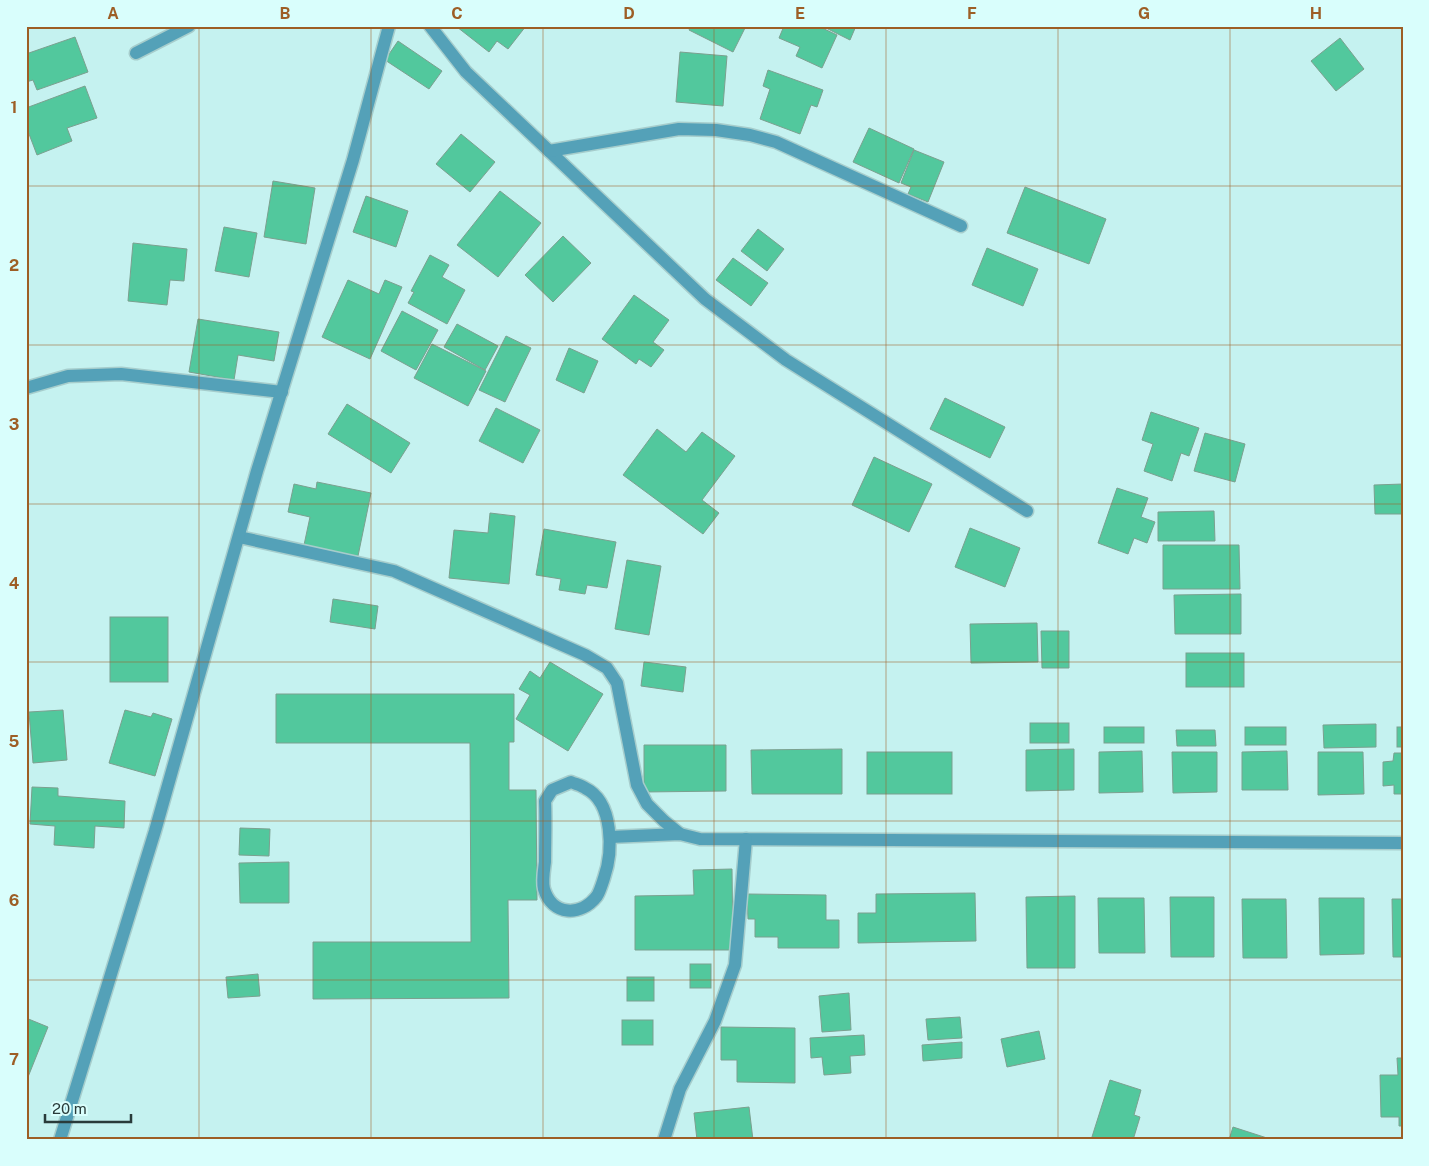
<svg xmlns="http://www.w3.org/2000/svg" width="1429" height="1166" font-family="'Public Sans',sans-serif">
	<rect width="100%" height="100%" fill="#c5f2f0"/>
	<g fill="#52c89d" stroke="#7ba08f">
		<path d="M526,26L508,49L497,41L489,52L457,27Z"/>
		<path d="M691,26H746L733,52L689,30Z"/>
		<path d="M784,26H818L837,35L822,68L796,56L800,47L779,38Z"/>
		<path d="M822,26H856L850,40Z"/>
		<path d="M75,37L88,72L37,90L33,80L26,82V54Z"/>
		<path d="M1340,38L1364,69L1336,91L1311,61Z"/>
		<path d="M398,41L442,71L429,89L385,60Z"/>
		<path d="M680,52L727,56L723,106L676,102Z"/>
		<path d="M768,70L823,90L817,107L811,105L800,134L760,119L770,89L763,86Z"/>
		<path d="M85,86L97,118L67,128L72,141L37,155L26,126V108Z"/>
		<path d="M869,128L914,149L899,183L853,162Z"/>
		<path d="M461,134L495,162L470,192L436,164Z"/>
		<path d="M914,150L944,162L928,202L908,194L911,187L901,183Z"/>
		<path d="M273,181L315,188L306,244L264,237Z"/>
		<path d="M1025,187L1106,219L1089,264L1007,233Z"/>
		<path d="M500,191L541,223L498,277L457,245Z"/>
		<path d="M366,196L408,211L396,247L353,232Z"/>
		<path d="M224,227L257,233L249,277L215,271Z"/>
		<path d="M758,229L784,249L767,271L741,251Z"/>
		<path d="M563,236L591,263L553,302L525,275Z"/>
		<path d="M133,243L187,249L184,281L170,280L167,305L128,301Z"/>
		<path d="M987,248L1038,269L1023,306L972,285Z"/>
		<path d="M430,255L449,265L442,277L465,290L447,324L408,303L414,292L411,291Z"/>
		<path d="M733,258L768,283L751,306L716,280Z"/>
		<path d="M348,280L379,294L385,280L402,287L370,359L322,337Z"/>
		<path d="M634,295L669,320L653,342L664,350L651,367L639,359L636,364L602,339Z"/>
		<path d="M402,311L438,330L416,370L381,351Z"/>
		<path d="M198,319L279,332L274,361L238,355L234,380L189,372Z"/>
		<path d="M457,324L498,346L485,370L444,347Z"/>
		<path d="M506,336L531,348L505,402L479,390Z"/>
		<path d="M432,344L486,371L468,406L414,378Z"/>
		<path d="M569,348L598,361L584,393L556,380Z"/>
		<path d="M945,398L1005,427L990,458L930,429Z"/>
		<path d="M347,404L410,443L391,473L328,434Z"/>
		<path d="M496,408L540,430L523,463L479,441Z"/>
		<path d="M1151,412L1199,428L1189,456L1181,453L1172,481L1144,471L1153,444L1142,440Z"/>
		<path d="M657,429L686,452L702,432L735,456L702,500L719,513L703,534L623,475Z"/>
		<path d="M1205,433L1245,444L1235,482L1194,471Z"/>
		<path d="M874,457L932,484L909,532L852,505Z"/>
		<path d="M317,482L371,493L358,556L304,545L310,517L288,512L294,484L316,489Z"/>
		<path d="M1403,484V514H1375L1374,485Z"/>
		<path d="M1117,488L1148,498L1141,517L1155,522L1147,543L1134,538L1128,554L1098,543Z"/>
		<path d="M1214,511L1215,541H1158V512Z"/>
		<path d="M490,513L515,516L509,584L449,578L454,530L488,533Z"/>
		<path d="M970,528L1020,548L1005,587L955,567Z"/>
		<path d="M544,529L616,542L607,588L587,585L585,594L559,590L561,579L536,575Z"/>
		<path d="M1163,545H1239L1240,589H1163Z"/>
		<path d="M627,560L661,566L649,635L615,629Z"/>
		<path d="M1241,594V634H1175L1174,595Z"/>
		<path d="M333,599L378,606L375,629L330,622Z"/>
		<rect x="110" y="617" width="58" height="65"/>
		<path d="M1037,623L1038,662L971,663L970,624Z"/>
		<path d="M1041,631H1069V668H1042Z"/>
		<rect x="1186" y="653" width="58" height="34"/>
		<path d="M550,662L603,694L568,751L516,719L530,695L519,689L530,671L540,678Z"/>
		<path d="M644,662L686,667L683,692L641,686Z"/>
		<path d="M276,694H514V742H509V790H536L537,900H508L509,998L313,999V942H471L470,743H276Z"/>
		<path d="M63,710L67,760L33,763L29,712Z"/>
		<path d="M125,710L151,717L153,713L172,719L155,776L109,763Z"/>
		<rect x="1030" y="723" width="39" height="20"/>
		<path d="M1376,724V747L1324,748L1323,725Z"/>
		<rect x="1104" y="727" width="40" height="16"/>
		<rect x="1245" y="727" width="41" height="18"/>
		<rect x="1397" y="727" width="6" height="20"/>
		<path d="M1176,730H1215L1216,746H1177Z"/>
		<path d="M644,745H726V791L644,792Z"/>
		<path d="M842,749V794H752L751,750Z"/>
		<path d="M1074,749V790L1026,791V750Z"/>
		<path d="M1142,751L1143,792L1099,793V752Z"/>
		<path d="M1287,751L1288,790H1242V752Z"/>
		<rect x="867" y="752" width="85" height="42"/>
		<path d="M1172,752H1217V792L1173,793Z"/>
		<path d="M1318,752H1363L1364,794L1318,795Z"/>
		<path d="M1394,753H1403V794H1394V785L1383,786V762L1393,761Z"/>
		<path d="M32,787L58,788V796L125,801L124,828L95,826L94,848L54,845L55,826L30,824Z"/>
		<path d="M240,828L270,829L269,856L239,855Z"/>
		<path d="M289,862V903H240L239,863Z"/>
		<path d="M732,869L733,950H635V896L694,895L693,870Z"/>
		<path d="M975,893L976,941L858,943V913H876V894Z"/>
		<path d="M747,894L826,895V920H839V948H778V937H755V919H748Z"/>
		<path d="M1075,896V968H1027L1026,897Z"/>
		<path d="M1170,897H1214V957H1171Z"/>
		<path d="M1098,898H1144L1145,953H1099Z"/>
		<path d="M1319,898H1364V954L1320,955Z"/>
		<path d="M1242,899H1286L1287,958H1243Z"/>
		<path d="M1392,899H1403V957H1393Z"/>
		<rect x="690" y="964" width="21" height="24"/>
		<path d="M258,974L260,996L228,998L226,977Z"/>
		<rect x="627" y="977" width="27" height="24"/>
		<path d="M849,993L851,1030L822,1032L819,996Z"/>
		<path d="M960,1017L962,1038L928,1040L926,1019Z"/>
		<path d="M26,1018L48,1027L26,1082Z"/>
		<rect x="622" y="1020" width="31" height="25"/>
		<path d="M721,1027L795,1028V1083L737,1082V1060H721Z"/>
		<path d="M1039,1031L1045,1059L1007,1067L1001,1039Z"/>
		<path d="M864,1035L865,1055L850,1056L851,1073L824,1075L822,1057L811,1058L810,1038Z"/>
		<path d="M962,1042V1058L923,1061L922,1045Z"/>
		<path d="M1397,1058H1403V1126H1399V1117H1381L1380,1075H1398Z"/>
		<path d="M1110,1080L1141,1090L1134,1115L1140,1117L1133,1140H1091Z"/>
		<path d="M749,1107L753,1140H697L694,1113Z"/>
		<path d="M1233,1127L1267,1138L1266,1140H1229Z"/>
	</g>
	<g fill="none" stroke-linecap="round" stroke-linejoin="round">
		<g stroke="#a6cdcc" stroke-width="15">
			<g id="minor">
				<path d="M430,26L466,72L705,299L786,360L1027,511"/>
				<path d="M136,53L189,26"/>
				<path d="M549,151L679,129L716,130L750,135L776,142L961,226"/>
				<path d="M26,388L68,376L121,374L282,392"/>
				<path d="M239,537L394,571L585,655L607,668L617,683L637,785L647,804L664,821L680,834"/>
				<path d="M571,782C575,784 581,785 585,788C614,802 613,852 604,878C602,884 600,891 597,896C581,917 552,916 544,889C542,881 544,870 545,862C545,842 546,821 545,801L552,790Z"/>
				<path d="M610,837L680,834L700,839L1403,843"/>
				<path d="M60,1140L155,831L257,471L353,160L389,26"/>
				<path d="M664,1140L680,1089L715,1021L735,965L746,839"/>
			</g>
		</g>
		<use href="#minor" stroke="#54a1b8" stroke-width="12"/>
	</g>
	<path fill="none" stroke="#9d5e25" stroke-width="1" stroke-opacity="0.55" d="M199,26V1140M371,26V1140M543,26V1140M714,26V1140M886,26V1140M1058,26V1140M1230,26V1140M26,186H1403M26,345H1403M26,504H1403M26,662H1403M26,821H1403M26,980H1403"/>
	<rect width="1429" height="1166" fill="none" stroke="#d9fefc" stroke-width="55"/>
	<path d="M45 1114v8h86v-8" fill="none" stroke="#293b3a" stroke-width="2.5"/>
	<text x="52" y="1114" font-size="15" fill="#293b3a" stroke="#d9fefc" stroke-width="4" paint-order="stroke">20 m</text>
	<rect x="28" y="28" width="1374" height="1110" fill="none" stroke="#9d5e25" stroke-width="2"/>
	<g font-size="16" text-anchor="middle" font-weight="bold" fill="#9d5e25">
		<text x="113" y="19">A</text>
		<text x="285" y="19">B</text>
		<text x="457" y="19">C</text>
		<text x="629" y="19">D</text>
		<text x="800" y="19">E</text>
		<text x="972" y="19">F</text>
		<text x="1144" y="19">G</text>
		<text x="1316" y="19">H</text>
		<text x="14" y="113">1</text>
		<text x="14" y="271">2</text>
		<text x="14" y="430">3</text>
		<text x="14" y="589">4</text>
		<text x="14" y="747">5</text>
		<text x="14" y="906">6</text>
		<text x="14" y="1065">7</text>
	</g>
</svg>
